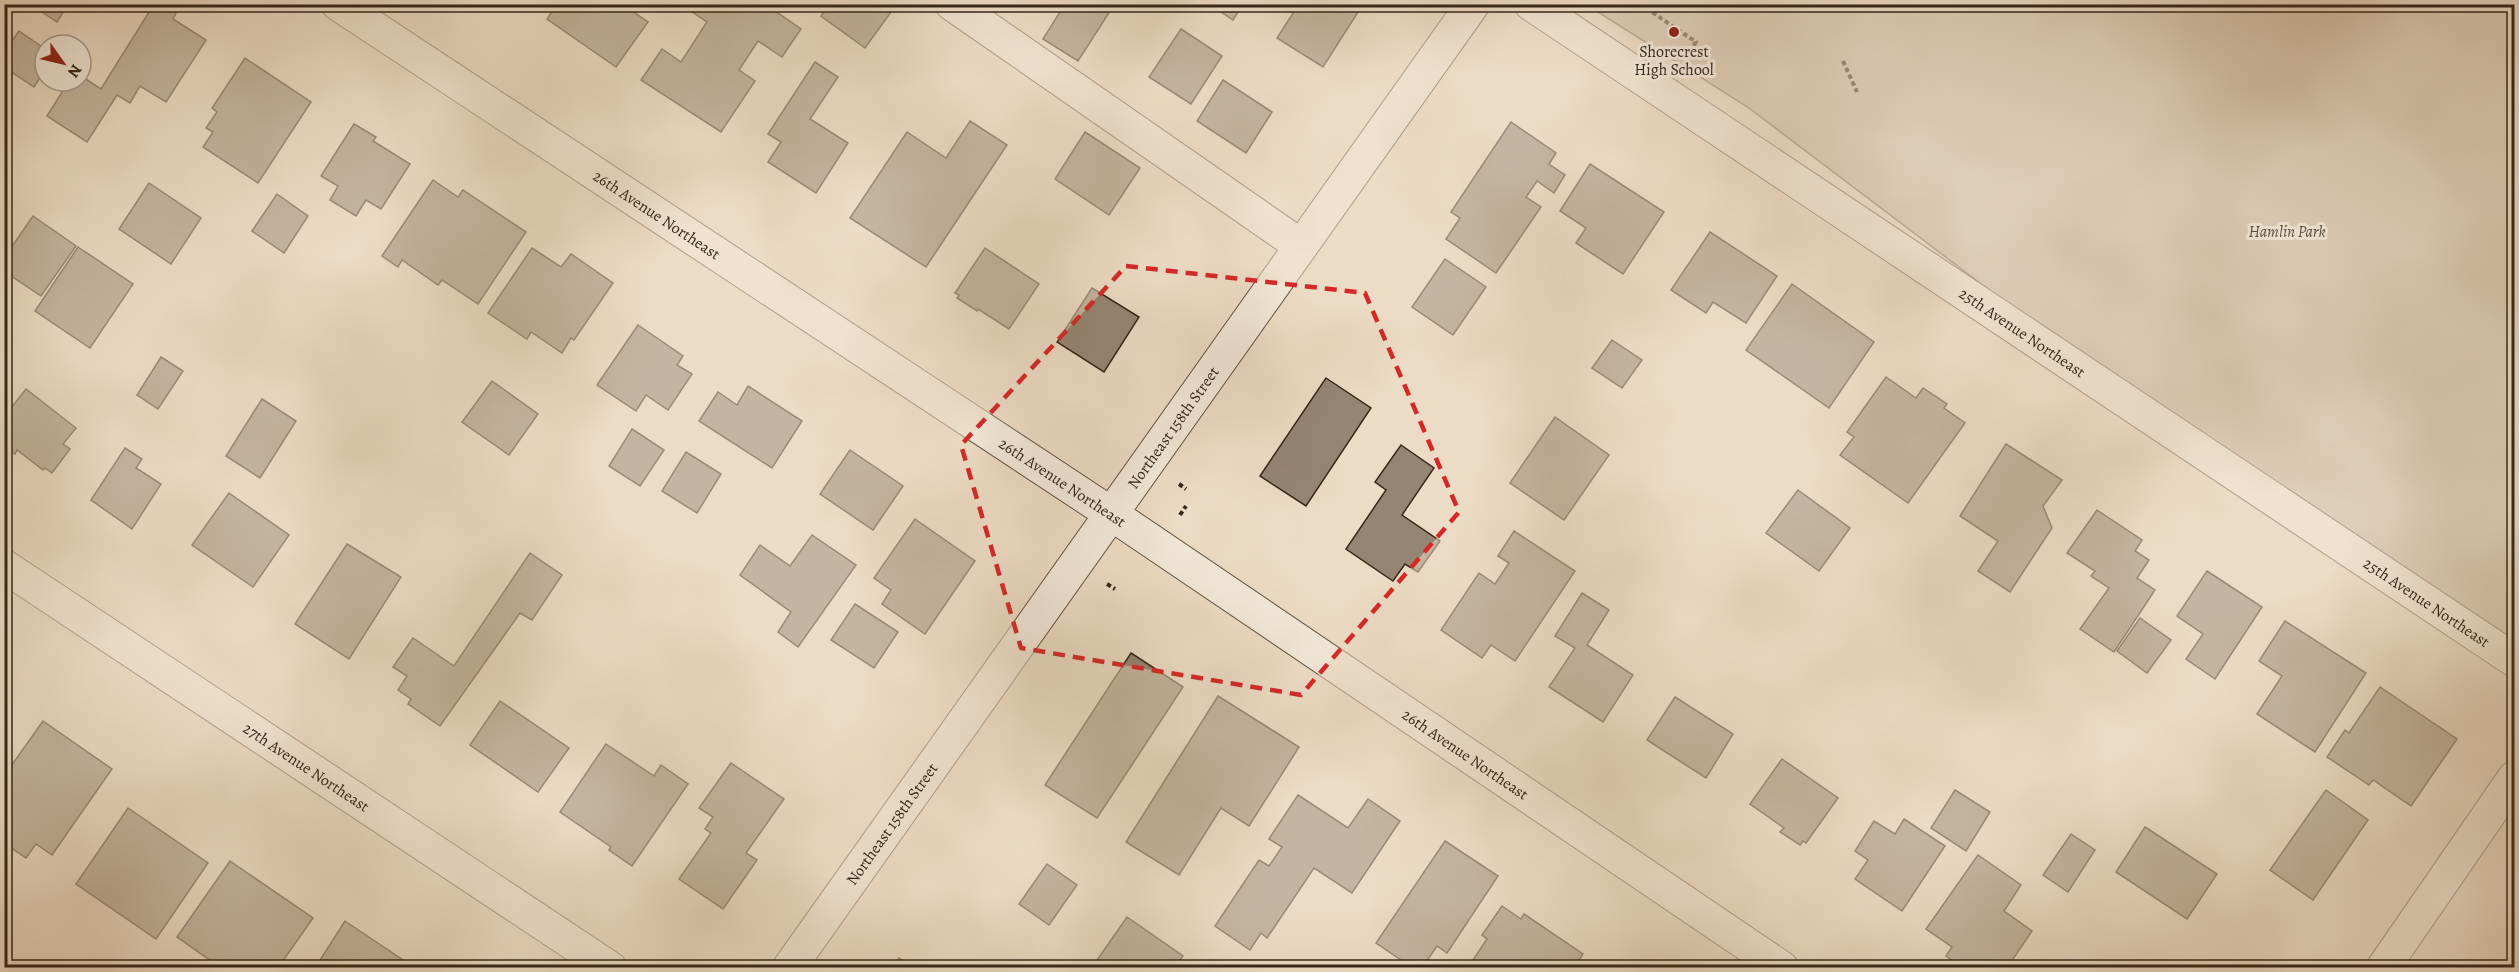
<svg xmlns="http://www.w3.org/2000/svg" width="2519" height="972" font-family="Alegreya,serif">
	<rect width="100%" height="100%" fill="#eddcc5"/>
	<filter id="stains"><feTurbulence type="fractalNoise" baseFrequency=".00333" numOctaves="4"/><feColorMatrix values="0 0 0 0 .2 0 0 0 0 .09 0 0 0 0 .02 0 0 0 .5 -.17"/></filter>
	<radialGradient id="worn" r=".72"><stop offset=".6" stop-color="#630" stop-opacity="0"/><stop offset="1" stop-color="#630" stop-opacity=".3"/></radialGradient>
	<path fill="#cebda8" stroke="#827261" stroke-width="1.5" d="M1587,5H2514V660L2220,465L1749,108Z"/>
	<g fill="#958573" stroke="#36271a" stroke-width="1.5">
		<path d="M30,4H68L57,22Z"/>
		<path d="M154,4H163L176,13L173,19L206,40L166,102L140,86L130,103L117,95L87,142L47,116L69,81H81V76L101,89Z"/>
		<path d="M557,4H622L648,22L616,67L547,19Z"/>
		<path d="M687,4H765L801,29L782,57L758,41L739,70L755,81L721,132L641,80L662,49L681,62L707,22L685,7Z"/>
		<path d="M829,4H895L896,5L865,48L821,16Z"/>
		<path d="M1065,4L1114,5L1078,61L1043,39Z"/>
		<path d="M1209,4H1243L1233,20Z"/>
		<path d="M1299,4H1346L1358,12L1323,67L1277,38Z"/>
		<path d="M1181,29L1222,56L1191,104L1149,77Z"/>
		<path d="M19,31L45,49V70L34,87L4,67V52Z"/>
		<path d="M245,58L311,102L258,183L203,147L213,132L206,128L217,112L212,108Z"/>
		<path d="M815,62L838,77L810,119L848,143L816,193L768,162L781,142L768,134Z"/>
		<path d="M1223,80L1272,112L1246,153L1197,121Z"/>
		<path d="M970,121L1007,145L926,267L850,218L907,132L946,158Z"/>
		<path d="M1511,122L1556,153L1549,164L1565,175L1554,193L1537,181L1526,197L1541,207L1496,273L1446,239L1460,218L1451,212Z"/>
		<path d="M354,124L376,137L373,141L410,164L381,209L366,200L356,216L330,200L338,186L321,176Z"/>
		<path d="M1085,132L1140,168L1109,215L1055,179Z"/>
		<path d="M1590,164L1664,212L1623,274L1576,243L1586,228L1560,211Z"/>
		<path d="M433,180L458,197L463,190L526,232L478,304L442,280L438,285L402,260L398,267L382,256Z"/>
		<path d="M149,183L201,218L171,264L119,229Z"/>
		<path d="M277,194L308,216L284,253L252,231Z"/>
		<path d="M33,216L76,246L41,296L4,271V258Z"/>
		<path d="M1710,232L1777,276L1746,323L1713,302L1706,313L1671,290Z"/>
		<path d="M78,247L133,284L90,348L35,311Z"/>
		<path d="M532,248L561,267L571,254L613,283L574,340L571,338L562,353L531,332L527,339L488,313Z"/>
		<path d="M985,248L1039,284L1009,329L978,309L977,311L957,298L959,295L955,293Z"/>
		<path d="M1445,259L1486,287L1453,335L1412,307Z"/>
		<path d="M1792,284L1874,342L1829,408L1746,350Z"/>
		<path d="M1092,288L1139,317L1104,372L1057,342Z"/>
		<path d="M638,325L683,356L677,365L692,374L668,410L646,395L636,411L597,385Z"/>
		<path d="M1612,340L1642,360L1622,388L1592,368Z"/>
		<path d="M161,357L183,371L158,409L137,395Z"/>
		<path d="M1886,377L1916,398L1923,388L1947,404L1944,408L1965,423L1908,503L1840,455L1854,437L1847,432Z"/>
		<path d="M1326,378L1371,408L1306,506L1260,476Z"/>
		<path d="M492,381L538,414L509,455L462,422Z"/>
		<path d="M748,386L802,421L772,468L699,421L718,392L737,405Z"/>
		<path d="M26,389L76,428L63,444L70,449L52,473L45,468L43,470L17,450L15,454L4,446V417Z"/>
		<path d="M262,399L296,421L260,478L226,456Z"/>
		<path d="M1555,417L1609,455L1564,520L1510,483Z"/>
		<path d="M632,429L664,450L640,486L609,466Z"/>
		<path d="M2006,444L2062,480L2043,506L2052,528L2010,592L1978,571L1998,541L1960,516Z"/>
		<path d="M1401,445L1434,468L1402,515L1440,541L1418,572L1405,564L1393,581L1346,549L1386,490L1375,482Z"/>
		<path d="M125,448L142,459L136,468L161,484L132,529L91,500Z"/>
		<path d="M850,450L903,486L873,530L820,494Z"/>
		<path d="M686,452L721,474L697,513L662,491Z"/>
		<path d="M1798,490L1850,528L1819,571L1766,533Z"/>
		<path d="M229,493L289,535L253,587L192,545Z"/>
		<path d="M2097,510L2142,540L2135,551L2149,560L2137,578L2155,590L2114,652L2080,629L2109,588L2091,576L2095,571L2067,553Z"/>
		<path d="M915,519L975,561L925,634L882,604L891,590L874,578Z"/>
		<path d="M1514,531L1575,571L1515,661L1491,645L1482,658L1441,630L1479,573L1495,584L1509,563L1498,556Z"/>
		<path d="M812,535L856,565L798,647L778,632L791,612L740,575L760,545L790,566Z"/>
		<path d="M347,544L401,577L349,659L295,624Z"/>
		<path d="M530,553L562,575L532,620L520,613L440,726L408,704L411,699L398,690L407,676L393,667L413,638L454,666Z"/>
		<path d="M2207,571L2262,607L2215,679L2186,659L2203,634L2177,616Z"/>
		<path d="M1582,593L1609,610L1587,645L1633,675L1603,722L1549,687L1575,648L1555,636Z"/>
		<path d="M855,604L898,632L874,668L831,640Z"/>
		<path d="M2140,618L2171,640L2147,673L2117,651Z"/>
		<path d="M2285,621L2366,673L2315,752L2257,714L2282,676L2259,661Z"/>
		<path d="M1131,653L1183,687L1097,818L1045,785Z"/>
		<path d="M2380,687L2457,739L2411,806L2373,780L2369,785L2327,757L2345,730L2349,733Z"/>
		<path d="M1218,696L1299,747L1249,826L1221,808L1179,875L1126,842Z"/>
		<path d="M1675,697L1733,734L1706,778L1647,740Z"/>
		<path d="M500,701L569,748L538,792L470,745Z"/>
		<path d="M43,721L112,769L52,855L36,844L26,858L4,843V832L10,824L4,820V776Z"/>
		<path d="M606,744L654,776L661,765L688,784L632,866L609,850L611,847L560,812Z"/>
		<path d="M1782,759L1838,798L1806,843L1803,841L1800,845L1780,832L1784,828L1750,804Z"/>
		<path d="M731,763L784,799L746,853L757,860L723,909L679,879L711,833L705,829L713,817L699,808Z"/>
		<path d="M1955,790L1990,812L1966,851L1931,828Z"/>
		<path d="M2326,790L2368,820L2313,900L2270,870Z"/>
		<path d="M1298,795L1348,828L1368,799L1400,821L1352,893L1314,868L1267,938L1261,933L1250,950L1215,926L1259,860L1269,866L1282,847L1269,839Z"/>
		<path d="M128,808L208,863L156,939L76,884Z"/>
		<path d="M1904,819L1945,846L1902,911L1855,879L1868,860L1855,851L1874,821L1895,834Z"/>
		<path d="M2145,827L2217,874L2187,919L2116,872Z"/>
		<path d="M2071,834L2095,850L2068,892L2043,875Z"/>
		<path d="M1445,841L1498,876L1447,953L1437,946L1422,968H1413L1376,943Z"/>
		<path d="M1978,855L2021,885L2004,911L2032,931L2007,968H1964L1946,956L1952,947L1926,929Z"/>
		<path d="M230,861L313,918L278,968H221L177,937Z"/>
		<path d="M1047,864L1077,885L1049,925L1019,904Z"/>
		<path d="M1502,906L1521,919L1524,914L1583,954L1574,968H1524L1518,963L1515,968H1484L1473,960L1487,939L1482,935Z"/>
		<path d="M1127,917L1183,956L1174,968H1101L1095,963Z"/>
		<path d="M345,921L415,968H315Z"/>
		<path d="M899,958L913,968H893Z"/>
	</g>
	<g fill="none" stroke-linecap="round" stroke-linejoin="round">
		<g stroke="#645445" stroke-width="35">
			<g id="minor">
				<path id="s1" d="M338,4L1110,513L1782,968"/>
				<path d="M952,4L1301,246"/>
				<path id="s2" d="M1531,4L2514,660"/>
				<path id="s3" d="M4,566L610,968"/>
				<path id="s4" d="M789,968L1473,4"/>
				<path d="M2383,968L2514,778"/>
			</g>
		</g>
		<g stroke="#36271a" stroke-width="4" stroke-dasharray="4.5 3" stroke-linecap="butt">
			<path d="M1640,4L1696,42L1683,60"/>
			<path d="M1843,61L1857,92"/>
			<path d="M1179,484L1186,489"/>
			<path d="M1180,515L1186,506"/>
			<path d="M1107,584L1115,589"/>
		</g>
		<use href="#minor" stroke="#f3e8d9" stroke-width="33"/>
	</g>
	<path d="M0 0H2519V972H0ZM1126,266L1365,293L1459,512L1301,695L1021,648L961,445Z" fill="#eddcc5" fill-opacity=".55" fill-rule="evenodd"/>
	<path fill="none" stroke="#d62828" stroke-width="4.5" stroke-dasharray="12 8" stroke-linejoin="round" d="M1126,266L1365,293L1459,512L1301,695L1021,648L961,445Z"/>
	<circle fill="#8f2418" stroke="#f3e8d9" stroke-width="2" cx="1674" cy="32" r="6"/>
	<g text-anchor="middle" stroke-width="6" stroke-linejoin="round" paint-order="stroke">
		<g font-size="16" fill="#36271a" stroke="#f3e8d9">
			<text x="1674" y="57">Shorecrest<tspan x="1674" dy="18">High School</tspan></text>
		</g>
		<g font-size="16" fill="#36271a" stroke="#f3e8d9">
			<text dy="6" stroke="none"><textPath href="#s1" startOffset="382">26th Avenue Northeast</textPath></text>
			<text dy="6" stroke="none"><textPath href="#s2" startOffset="591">25th Avenue Northeast</textPath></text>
			<text dy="6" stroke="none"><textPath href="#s4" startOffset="663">Northeast 158th Street</textPath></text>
			<text dy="6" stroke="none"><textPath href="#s1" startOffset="868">26th Avenue Northeast</textPath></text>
			<text dy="6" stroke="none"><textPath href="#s2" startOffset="1077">25th Avenue Northeast</textPath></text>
			<text dy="6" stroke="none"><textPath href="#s1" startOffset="1354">26th Avenue Northeast</textPath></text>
			<text dy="6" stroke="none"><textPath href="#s3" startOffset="363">27th Avenue Northeast</textPath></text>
			<text dy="6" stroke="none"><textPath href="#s4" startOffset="177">Northeast 158th Street</textPath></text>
		</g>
		<g font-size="16" font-style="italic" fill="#5c4c3e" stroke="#f3e8d9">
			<text x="2287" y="237">Hamlin Park</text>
		</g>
	</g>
	<rect width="2519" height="972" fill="none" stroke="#eddcc5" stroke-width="24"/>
	<rect x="6" y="6" width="2507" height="960" fill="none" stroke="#36271a" stroke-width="3"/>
	<rect x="12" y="12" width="2495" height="948" fill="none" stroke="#36271a" stroke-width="1.5"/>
	<g transform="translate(63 63) rotate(124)"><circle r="28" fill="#f3e8d9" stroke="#a79b8d" stroke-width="1.5"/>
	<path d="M0-4.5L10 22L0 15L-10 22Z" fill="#8f2418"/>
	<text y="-9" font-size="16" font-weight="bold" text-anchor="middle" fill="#36271a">N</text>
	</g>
	<rect width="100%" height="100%" filter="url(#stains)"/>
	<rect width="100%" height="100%" fill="url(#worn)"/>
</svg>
